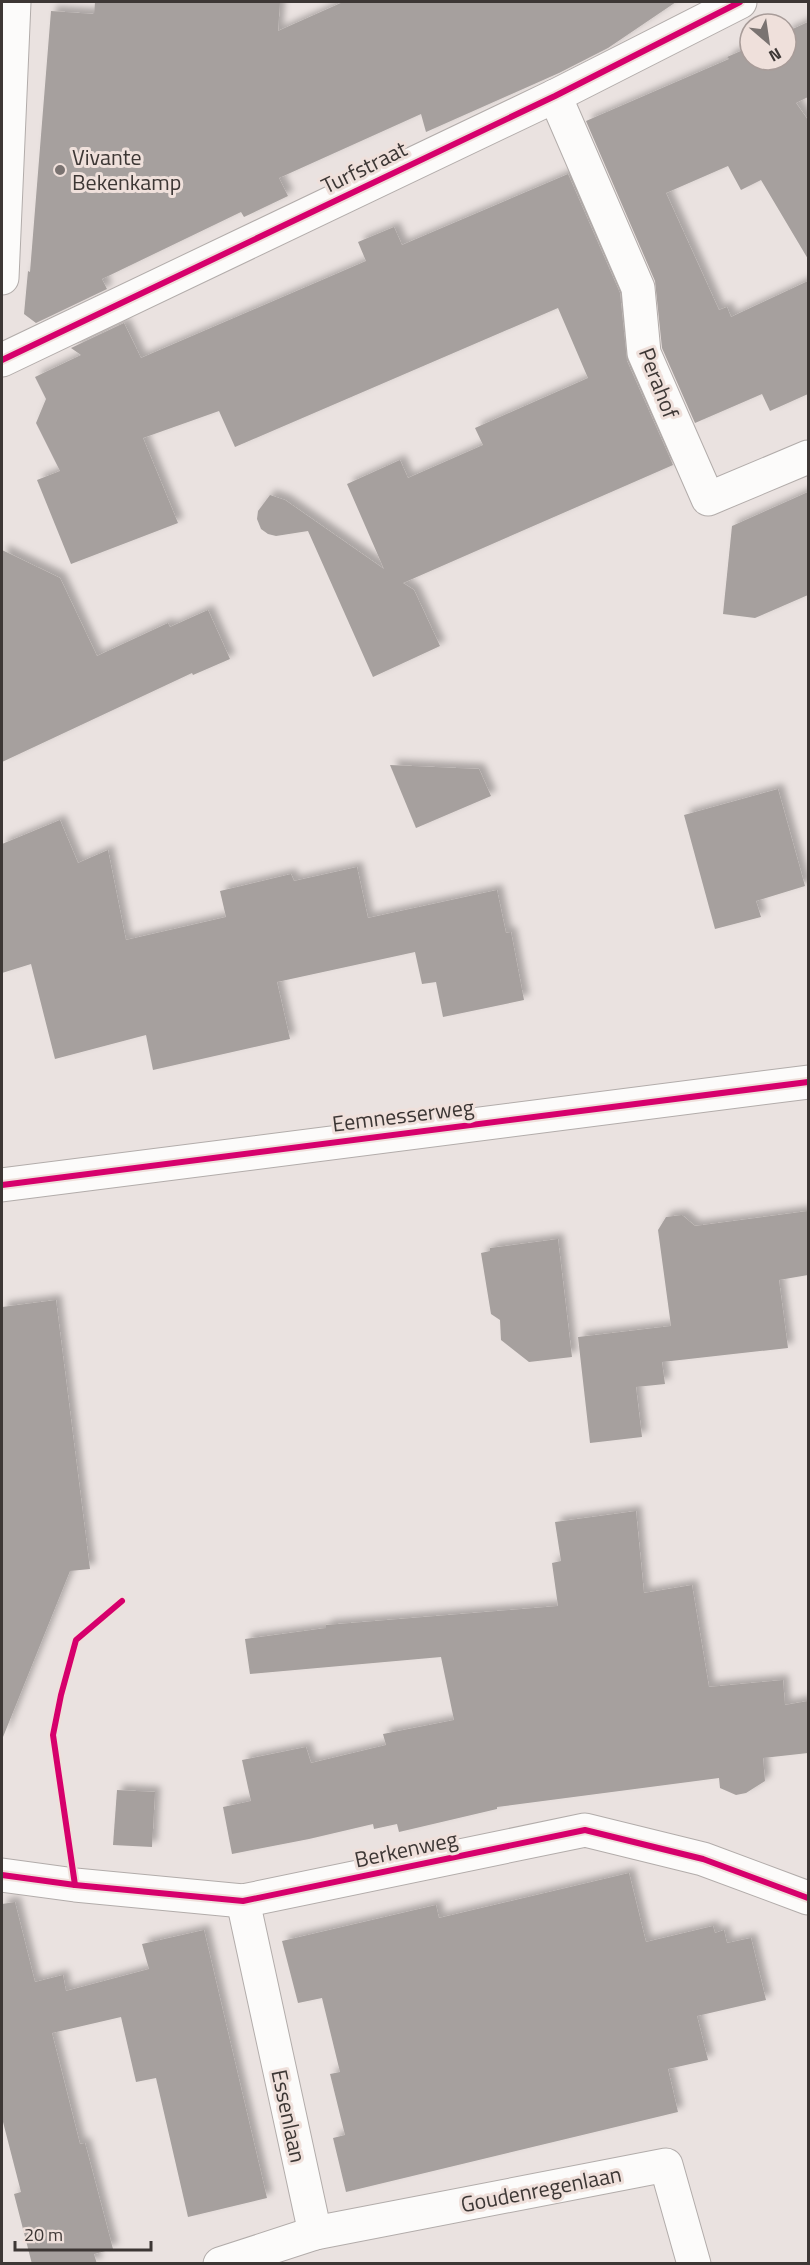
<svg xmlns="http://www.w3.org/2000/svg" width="810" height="2265" font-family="'Titillium Web',sans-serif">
	<defs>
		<filter id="shadow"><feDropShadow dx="5.5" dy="-5.5" stdDeviation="3" flood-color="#0004"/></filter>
	</defs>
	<rect width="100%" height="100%" fill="#eae2e0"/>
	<g fill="#a6a09e" filter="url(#shadow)">
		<path d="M95,2H280L278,31L343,2H676L608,48L559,73L426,132L421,114L279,178L288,196L244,217L241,212L102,279L107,289L36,323L24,314L28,271L30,272L51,11L94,14Z"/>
		<path d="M808,22V97L796,103L808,120V259L761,180L741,190L728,166L666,193L719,310L727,307L731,317L808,281V394L770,411L762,394L695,423L662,348L655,281L586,121L729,59L727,57L750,47V60H786V32Z"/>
		<path d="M568,174L620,293L627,361L673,465L403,583L414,590L440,646L373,677L308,531L276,536L268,534L261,529L257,519L258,511L270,495L285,500L384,569L347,484L400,460L408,478L483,445L475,428L588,378L558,308L235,447L219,411L143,438L178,523L71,564L37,480L60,471L36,423L46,399L35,377L81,355L71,348L124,323L141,358L366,261L358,242L394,227L402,245Z"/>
		<path d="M808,492V595L755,618L723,614L732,526Z"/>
		<path d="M2,550L60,578L97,656L168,623L170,627L208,610L230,659L193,675L192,673L2,762Z"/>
		<path d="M390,765L479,769L491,796L416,828Z"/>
		<path d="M778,789L805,886L756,901L761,917L715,929L684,815Z"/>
		<path d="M60,820L78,863L108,850L126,940L226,917L220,891L291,874L294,881L357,867L368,918L497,890L506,933L511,932L524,1000L443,1017L436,982L422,984L415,952L277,982L290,1039L153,1070L146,1035L55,1059L31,964L2,973V844Z"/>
		<path d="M808,1211V1275L779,1280L788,1348L662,1362L665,1384L636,1387L642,1437L590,1443L578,1337L671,1326L658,1230L666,1217L682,1215L695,1226Z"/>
		<path d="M558,1239L572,1357L529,1362L501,1340L500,1320L491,1314L481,1253L490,1251V1248Z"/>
		<path d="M56,1300L90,1569L70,1571L3,1737L2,1307Z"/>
		<path d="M636,1511L644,1593L692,1585L709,1687L783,1680L785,1705L808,1701V1753L763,1758L765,1781L746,1793L736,1795L720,1788L719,1778L497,1807V1809L399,1832L397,1824L374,1829L373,1824L309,1839L232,1854L223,1807L251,1801L242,1760L306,1747L311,1763L386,1745L383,1734L454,1720L441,1657L250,1674L245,1639L326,1628V1625L558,1606L552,1563L561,1561L555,1522Z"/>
		<path d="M117,1790L155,1792L152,1847L113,1845Z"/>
		<path d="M629,1873L646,1942L713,1926L715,1933L724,1930L727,1943L751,1938L766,2000L697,2016L708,2060L668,2069L678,2112L346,2192L333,2138L345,2135L330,2074L340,2072L322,1998L298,2003L282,1941L436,1905L439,1918Z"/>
		<path d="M15,1902L35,1982L63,1975L66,1991L149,1969L142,1944L204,1930L267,2198L188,2217L156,2078L136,2082L121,2017L52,2033L80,2144L85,2143L113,2249L94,2254L97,2264H32L14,2194L21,2192L2,2118V1904Z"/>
	</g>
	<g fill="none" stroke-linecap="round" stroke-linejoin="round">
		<g stroke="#b2acaa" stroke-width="35">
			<g id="minor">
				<path d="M555,96L638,288L644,353L708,499L808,457"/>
				<path d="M2,278L14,2"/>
				<path d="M2,360L555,96L740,2"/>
				<path d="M2,1185L808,1082"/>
				<path d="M2,1875L75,1885L243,1901L585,1830L703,1859L808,1898"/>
				<path d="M315,2233L666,2165L694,2264"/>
				<path d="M220,2264L315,2233L243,1901"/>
			</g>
		</g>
		<use href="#minor" stroke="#fcfbfa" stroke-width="33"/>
		<g stroke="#efe0db" stroke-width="10">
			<g id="cycleway">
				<path d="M2,360L555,96L740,2"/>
				<path d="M2,1185L808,1082"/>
				<path d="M2,1875L75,1885L243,1901L585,1830L703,1859L808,1898"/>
				<path d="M75,1885L53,1735L61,1695L76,1640L122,1601"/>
			</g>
		</g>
		<use href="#cycleway" stroke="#d6006c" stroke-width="6"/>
	</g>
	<circle fill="#7a7371" stroke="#efe0db" stroke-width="2" cx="60" cy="170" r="6"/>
	<g text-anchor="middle" stroke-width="6" stroke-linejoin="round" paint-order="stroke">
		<g font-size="22" fill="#3d3735" stroke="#efe0db" text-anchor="start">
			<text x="72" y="165">Vivante<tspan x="72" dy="25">Bekenkamp</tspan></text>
		</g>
		<g font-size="22" fill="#3d3735" stroke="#efe0db">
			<text transform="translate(364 167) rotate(-26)" y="8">Turfstraat</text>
			<text transform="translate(659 383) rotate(69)" y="8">Perahof</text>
			<text transform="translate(403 1115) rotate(-7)" y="8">Eemnesserweg</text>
			<text transform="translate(406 1849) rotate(-12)" y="8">Berkenweg</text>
			<text transform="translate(289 2116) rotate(78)" y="8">Essenlaan</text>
			<text transform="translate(541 2189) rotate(-11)" y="8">Goudenregenlaan</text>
		</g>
	</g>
	<rect width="810" height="2265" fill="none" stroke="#3d3735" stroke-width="6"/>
	<g transform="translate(768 42) rotate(151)"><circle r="28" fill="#efe0db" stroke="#a89c99" stroke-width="1.5"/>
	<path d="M0-4.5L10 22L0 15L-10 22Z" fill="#7a7371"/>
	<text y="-9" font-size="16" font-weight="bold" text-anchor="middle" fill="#3d3735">N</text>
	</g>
	<path d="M15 2241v9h136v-9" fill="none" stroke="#3d3735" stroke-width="3"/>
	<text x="24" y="2241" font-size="18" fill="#3d3735" stroke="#efe0db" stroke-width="4.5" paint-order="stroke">20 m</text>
</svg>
